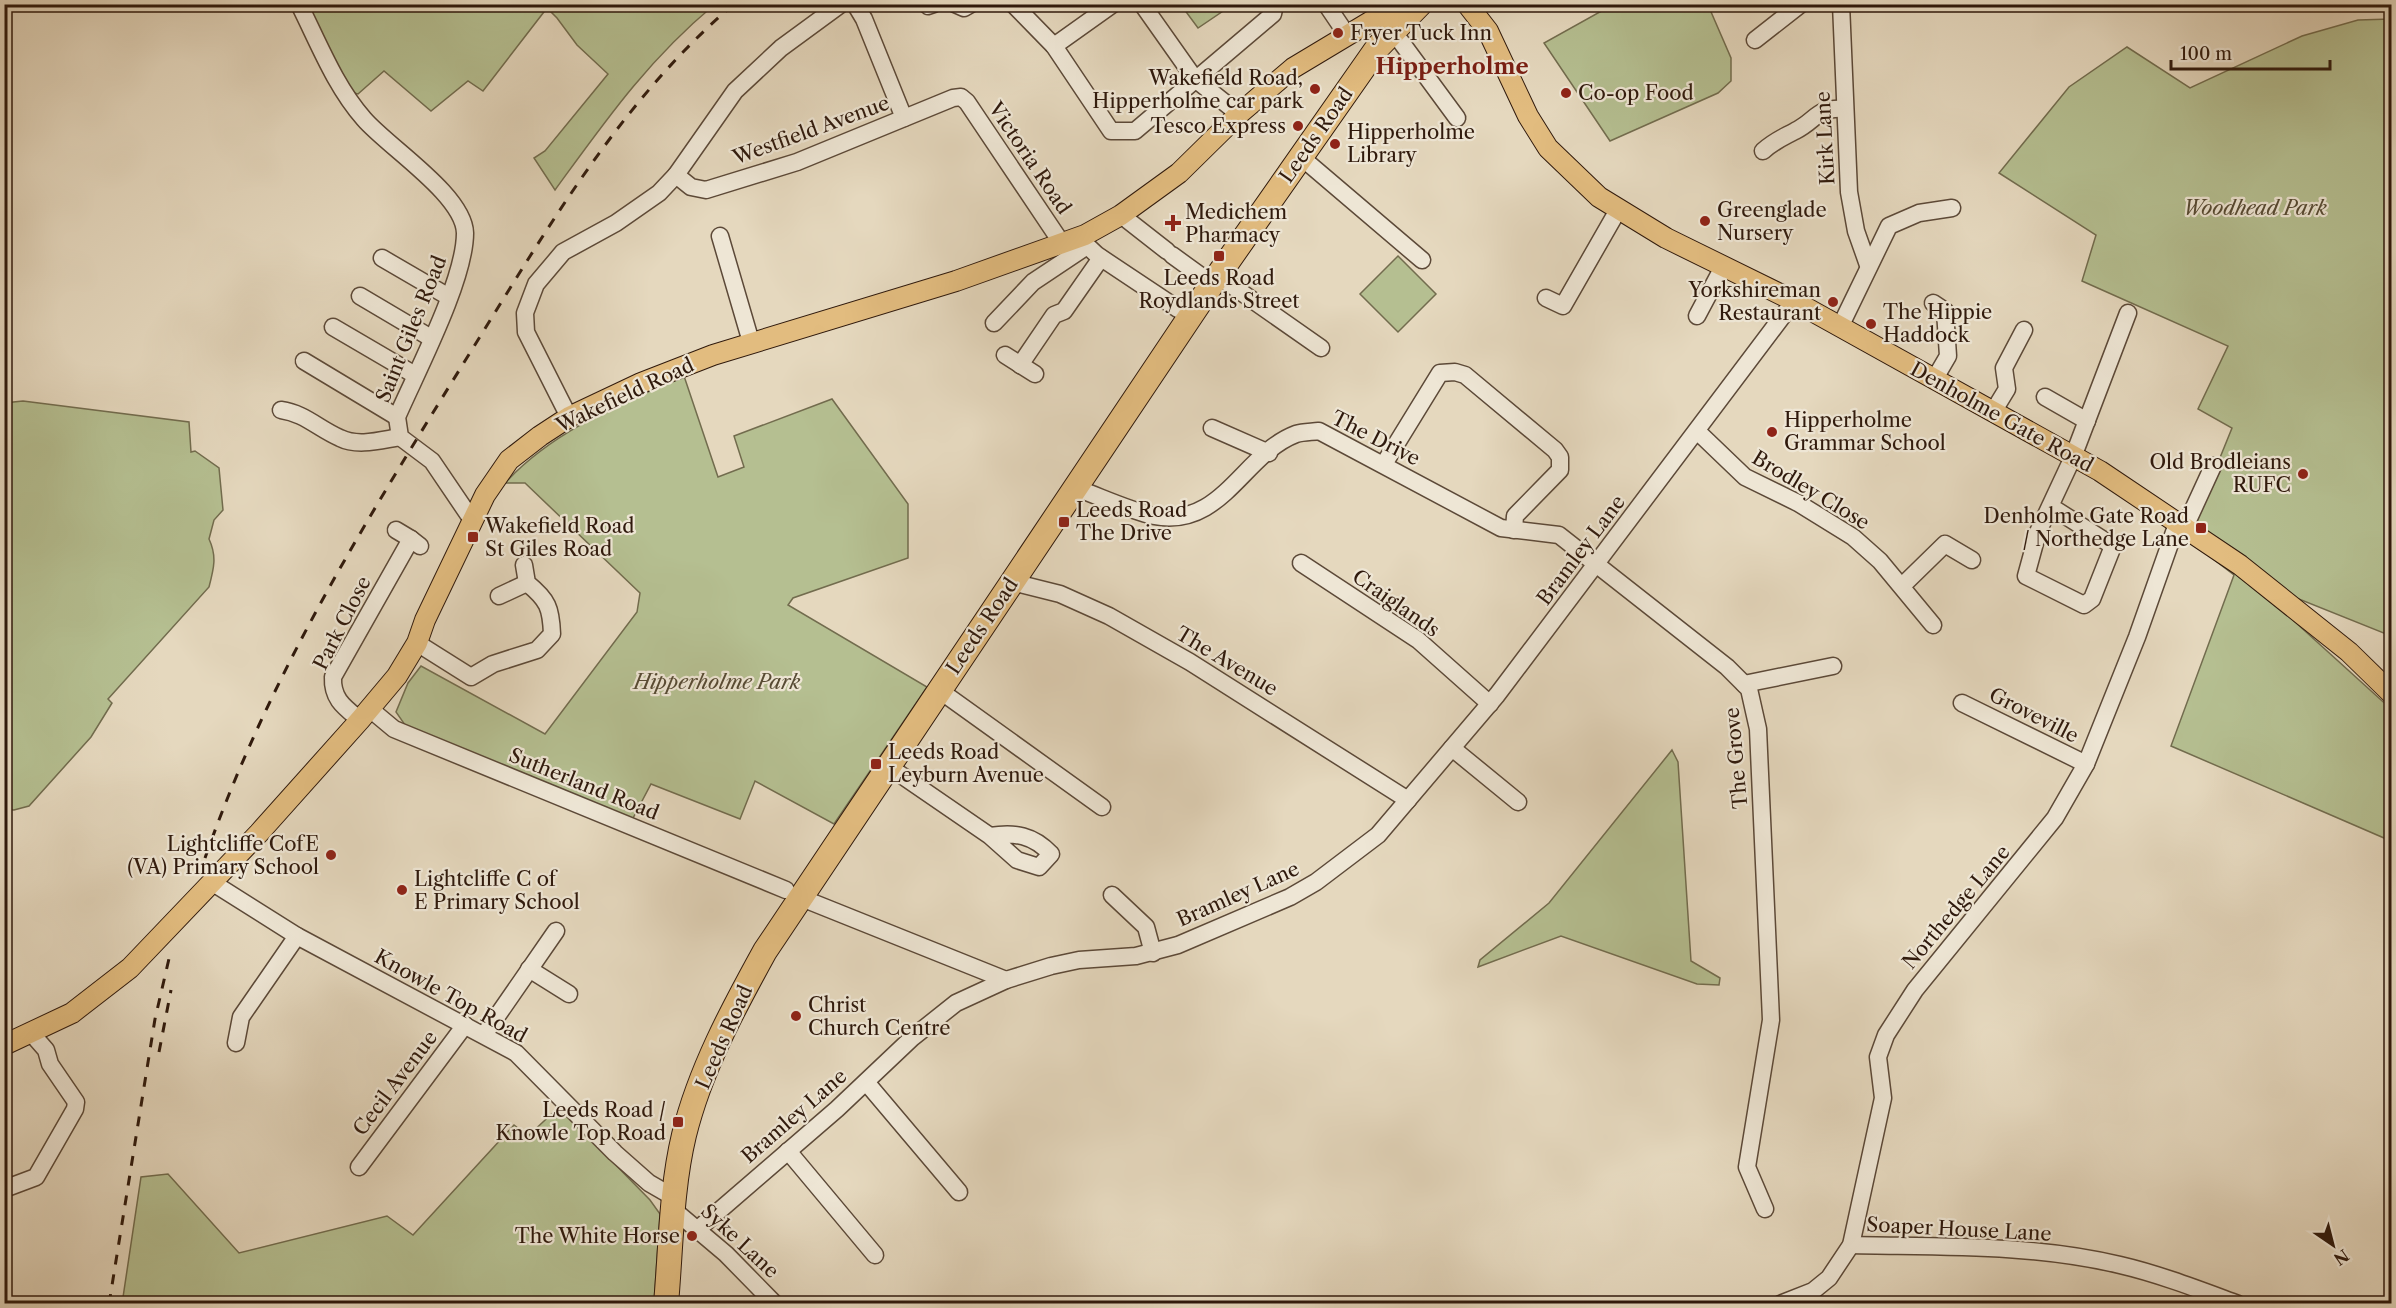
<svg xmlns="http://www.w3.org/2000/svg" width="2396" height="1308" font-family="'Libre Caslon Text',serif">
	<rect width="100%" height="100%" fill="#e5d8be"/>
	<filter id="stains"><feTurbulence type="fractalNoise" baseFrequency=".00333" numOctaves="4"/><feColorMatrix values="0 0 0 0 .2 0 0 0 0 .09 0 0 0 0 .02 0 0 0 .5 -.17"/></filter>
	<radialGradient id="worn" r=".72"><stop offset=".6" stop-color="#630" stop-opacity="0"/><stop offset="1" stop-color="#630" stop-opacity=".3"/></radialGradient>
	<g fill="#b5bf91" stroke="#726c4e" stroke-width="1.5">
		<path d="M1614,4L1708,5L1731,58V81L1718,93L1610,141L1544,43Z"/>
		<path d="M306,5H714C647,61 606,120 555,190L534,158L545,151L608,74L577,45L557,18L547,8L483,91L468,81L431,111L384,71L358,94L346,91Z"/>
		<path d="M1181,5H1232L1198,28Z"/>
		<path d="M2391,19V636L2299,599L2294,621L2391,709V841L2171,746L2234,575L2187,539L2232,428L2198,409L2228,346L2082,281L2096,235L1999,173L2069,87L2127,47L2190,88L2302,36L2358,20Z"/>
		<path d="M1398,256L1436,294L1398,332L1360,294Z"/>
		<path d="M684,376L718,477L744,467L734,436L832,399L908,504V558L793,598L788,605L927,687L834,824L755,781L740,819L651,784L632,820L405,725L396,712L408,683L421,666L545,734L637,612L640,593L525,483H505C554,430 619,405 684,376Z"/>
		<path d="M23,401L189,422L191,452L195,451L219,468L223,510L214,520L209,539C217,556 214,568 209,587L108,699L112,703L91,737L29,806L14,810L4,809V403Z"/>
		<path d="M1672,750L1678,762L1691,961L1720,978L1719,985L1697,984L1561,936L1478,967L1480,960L1549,903Z"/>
		<path d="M559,1107L650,1200L660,1214L654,1303L122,1304L141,1177L168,1174L239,1253L387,1216L413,1235L514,1125L528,1136Z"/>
	</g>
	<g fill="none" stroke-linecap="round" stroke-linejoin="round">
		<g stroke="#5c4938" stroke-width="19">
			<g id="minor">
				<path d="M299,4C319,44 335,86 364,119C388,147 464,195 465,233C465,280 417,371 397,417L400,437L432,461L472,520"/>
				<path d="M855,4L864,19L904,118"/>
				<path d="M955,4L964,8L971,4"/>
				<path d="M1013,4L1054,46L1111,131H1135L1273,14L1275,4"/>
				<path d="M1142,4L1195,79L1239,114"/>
				<path d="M1326,4L1347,35"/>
				<path d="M1841,4L1849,192L1856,231L1868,265"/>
				<path d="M928,6L934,4"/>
				<path d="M1393,31L1457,118"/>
				<path d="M1755,40L1801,4"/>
				<path d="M1054,46L1113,4"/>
				<path d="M1763,151C1774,141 1782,138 1795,131C1817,120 1816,107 1844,109"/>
				<path d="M1301,157L1422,260"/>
				<path d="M676,175L691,187L706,190L797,162L953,98L961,97L967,102L1063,245"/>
				<path d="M1121,215L1167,251"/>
				<path d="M720,236L751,342"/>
				<path d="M1079,238L1097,255L1178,309"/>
				<path d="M1172,255L1212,284"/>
				<path d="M382,258L449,297"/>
				<path d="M1218,276L1321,348"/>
				<path d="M360,296L431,338"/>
				<path d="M1546,298L1563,306L1618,210"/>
				<path d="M1933,303L1945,311L1948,356L1934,380"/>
				<path d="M1697,316L1723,267"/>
				<path d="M994,323L1033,282L1087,246"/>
				<path d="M333,327L415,375"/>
				<path d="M1840,327L1889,226L1919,213L1952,208"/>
				<path d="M1005,355L1035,374"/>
				<path d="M304,361L397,417"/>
				<path d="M1020,365L1054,315L1064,311L1101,258"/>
				<path d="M2045,397L2087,421"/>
				<path d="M281,410C304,413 319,429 340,438C358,447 381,440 400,437"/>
				<path d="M1993,412L2007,389L2004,368L2024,330"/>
				<path d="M569,417L526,332L525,313L536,284L563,252L616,223L659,193L676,175L735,91L781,48L841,4"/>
				<path d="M1212,428L1269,453"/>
				<path d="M1697,431L1745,477L1798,503L1853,537L1880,561L1933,625"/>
				<path d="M1384,464L1440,373L1455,372L1465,375L1555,450L1560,457V470L1515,516L1514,530"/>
				<path d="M1076,488C1101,497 1128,510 1154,516C1222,529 1243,454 1296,434C1303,432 1312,432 1319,431L1501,528L1559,535L1727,667L1749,689L1758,729L1771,1020L1747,1167L1765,1209"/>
				<path d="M2050,506L2113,546L2092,599L2084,605L2026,576L2038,532L2073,457L2128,313"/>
				<path d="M2185,527L2213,466"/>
				<path d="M396,530L411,539"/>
				<path d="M1301,563L1418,640L1490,704"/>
				<path d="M1012,582L1060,594L1109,616L1190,662L1408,800"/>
				<path d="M1902,586L1945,544L1972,560"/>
				<path d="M499,596L527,583"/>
				<path d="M417,643L471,677L493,664L537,650L552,634C551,608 548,600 527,583L524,565"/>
				<path d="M1744,684L1833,666"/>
				<path d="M939,690L1102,807"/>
				<path d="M1962,703L2086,764"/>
				<path d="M370,709L394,729L786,890"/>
				<path d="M360,720C344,707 332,699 333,677L411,539L420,546"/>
				<path d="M1452,748L1518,802"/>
				<path d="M888,766L990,836L1017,860L1039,867L1051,854C1033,835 1015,832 990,836"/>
				<path d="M213,883L297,936L516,1053L615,1153L649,1183L675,1198"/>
				<path d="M1112,895L1146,927L1153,953"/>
				<path d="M799,897L1006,980"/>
				<path d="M529,969L569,994"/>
				<path d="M484,1035L556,931"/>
				<path d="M236,1043L241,1017L297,936"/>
				<path d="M866,1082L959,1192"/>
				<path d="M788,1151L875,1255"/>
				<path d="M359,1167L465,1025"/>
				<path d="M4,1189L36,1177L75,1109L76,1102L50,1064L46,1050L32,1034"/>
				<path d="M675,1211L726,1254L775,1304"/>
				<path d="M698,1229L837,1109L912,1038L956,1003L1006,980L1051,966L1079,960L1136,956L1178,945L1290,897L1316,882L1378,835L1497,695L1794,301"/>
				<path d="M1851,1245C1940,1247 2033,1244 2120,1265C2159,1274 2200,1290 2238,1304"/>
				<path d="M1780,1304L1813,1291L1829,1278L1851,1245L1883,1098L1878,1057L1886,1035L1915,990L2055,818L2086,764L2137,637L2178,521"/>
			</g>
		</g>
		<g stroke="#2f190c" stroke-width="22">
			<g id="major">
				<path d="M1467,4L1488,31L1528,116L1548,148L1599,197L1666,238L1794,301L2100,471L2240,565L2349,652L2392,694"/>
				<path d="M4,1045L72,1013L130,968L259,833L360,720L397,676L417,643L425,620L485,495L509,460L540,436L569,417L641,383L713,355L956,281L1085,235L1121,215L1179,173L1239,114L1293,68L1378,17L1408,15"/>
			</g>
		</g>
		<g stroke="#2f190c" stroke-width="26">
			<path id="highway" d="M666,1304C671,1248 671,1189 684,1135C700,1070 733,1009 765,951L1212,284L1378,47L1420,4"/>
		</g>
		<use href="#minor" stroke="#eee6d5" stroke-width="16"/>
		<use href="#major" stroke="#e2bc7f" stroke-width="20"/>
		<use href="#highway" stroke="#e2bc7f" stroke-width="24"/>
		<g stroke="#2f190c" stroke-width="3" stroke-dasharray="10 10" stroke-linecap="butt">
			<path d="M205,858C270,673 366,521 468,356C546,231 620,101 734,4"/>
			<path d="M159,1052L171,990"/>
			<path d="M109,1304L155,1019L171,950"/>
		</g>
	</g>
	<g fill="#8f2418" stroke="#eee6d5" stroke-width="2">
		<circle cx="1338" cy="33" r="6"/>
		<circle cx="1315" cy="89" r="6"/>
		<circle cx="1566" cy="93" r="6"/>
		<circle cx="1298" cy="126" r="6"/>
		<circle cx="1335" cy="144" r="6"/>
		<circle cx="1705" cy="221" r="6"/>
		<path d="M1170 214h6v6h6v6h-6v6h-6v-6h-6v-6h6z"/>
		<rect x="1213" y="250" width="12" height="12" rx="3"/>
		<circle cx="1833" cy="302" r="6"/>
		<circle cx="1871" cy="324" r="6"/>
		<circle cx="1772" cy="432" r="6"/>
		<circle cx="2303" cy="474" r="6"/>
		<rect x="1058" y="516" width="12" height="12" rx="3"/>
		<rect x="2195" y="522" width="12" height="12" rx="3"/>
		<rect x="467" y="531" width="12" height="12" rx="3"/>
		<rect x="870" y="758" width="12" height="12" rx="3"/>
		<circle cx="331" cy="855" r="6"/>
		<circle cx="402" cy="890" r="6"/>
		<circle cx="796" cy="1016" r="6"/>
		<rect x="672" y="1116" width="12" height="12" rx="3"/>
		<circle cx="692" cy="1236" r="6"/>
	</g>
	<g text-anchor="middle" stroke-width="4.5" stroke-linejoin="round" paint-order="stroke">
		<g font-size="20" fill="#2f190c" stroke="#eee6d5" text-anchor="start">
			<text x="1350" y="40">Fryer Tuck Inn</text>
			<text x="1303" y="85" text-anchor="end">Wakefield Road,<tspan x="1303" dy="23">Hipperholme car park</tspan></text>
			<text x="1578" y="100">Co-op Food</text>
			<text x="1286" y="133" text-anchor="end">Tesco Express</text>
			<text x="1347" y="139">Hipperholme<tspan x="1347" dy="23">Library</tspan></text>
			<text x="1717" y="217">Greenglade<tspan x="1717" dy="23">Nursery</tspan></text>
			<text x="1185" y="219">Medichem<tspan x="1185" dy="23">Pharmacy</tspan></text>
			<text x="1219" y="285" text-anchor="middle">Leeds Road<tspan x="1219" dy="23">Roydlands Street</tspan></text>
			<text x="1821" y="297" text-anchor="end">Yorkshireman<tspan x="1821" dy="23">Restaurant</tspan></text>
			<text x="1883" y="319">The Hippie<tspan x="1883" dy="23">Haddock</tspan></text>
			<text x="1784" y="427">Hipperholme<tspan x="1784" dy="23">Grammar School</tspan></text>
			<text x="2291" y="469" text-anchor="end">Old Brodleians<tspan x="2291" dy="23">RUFC</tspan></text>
			<text x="1076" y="517">Leeds Road<tspan x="1076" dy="23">The Drive</tspan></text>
			<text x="2189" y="523" text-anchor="end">Denholme Gate Road<tspan x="2189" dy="23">/ Northedge Lane</tspan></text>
			<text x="485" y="533">Wakefield Road<tspan x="485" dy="23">St Giles Road</tspan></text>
			<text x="888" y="759">Leeds Road<tspan x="888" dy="23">Leyburn Avenue</tspan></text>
			<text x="319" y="851" text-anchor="end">Lightcliffe CofE<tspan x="319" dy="23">(VA) Primary School</tspan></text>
			<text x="414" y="886">Lightcliffe C of<tspan x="414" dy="23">E Primary School</tspan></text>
			<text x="808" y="1012">Christ<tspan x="808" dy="23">Church Centre</tspan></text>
			<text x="666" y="1117" text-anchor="end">Leeds Road /<tspan x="666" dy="23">Knowle Top Road</tspan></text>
			<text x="680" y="1243" text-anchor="end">The White Horse</text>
		</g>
		<g font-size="20" fill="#2f190c" stroke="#eee6d5">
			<text transform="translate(811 130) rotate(-20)" y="7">Westfield Avenue</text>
			<text transform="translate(1316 135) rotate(-55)" y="7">Leeds Road</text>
			<text transform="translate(1825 138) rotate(-93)" y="7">Kirk Lane</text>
			<text transform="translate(1030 158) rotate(56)" y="7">Victoria Road</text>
			<text transform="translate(411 329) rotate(-68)" y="7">Saint Giles Road</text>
			<text transform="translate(625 395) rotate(-25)" y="7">Wakefield Road</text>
			<text transform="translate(2002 417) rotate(29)" y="7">Denholme Gate Road</text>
			<text transform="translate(1376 438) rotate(27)" y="7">The Drive</text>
			<text transform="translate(1811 490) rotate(31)" y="7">Brodley Close</text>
			<text transform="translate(1581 550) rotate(-53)" y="7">Bramley Lane</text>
			<text transform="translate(1396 603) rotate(35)" y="7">Craiglands</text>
			<text transform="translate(342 623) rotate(-63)" y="7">Park Close</text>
			<text transform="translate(982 626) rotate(-56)" y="7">Leeds Road</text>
			<text transform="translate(1227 661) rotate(31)" y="7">The Avenue</text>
			<text transform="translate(2034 715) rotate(27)" y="7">Groveville</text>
			<text transform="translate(1736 758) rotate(-95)" y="7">The Grove</text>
			<text transform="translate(584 784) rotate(22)" y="7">Sutherland Road</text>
			<text transform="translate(1238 894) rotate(-24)" y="7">Bramley Lane</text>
			<text transform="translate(1956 907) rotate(-50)" y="7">Northedge Lane</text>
			<text transform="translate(451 996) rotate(29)" y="7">Knowle Top Road</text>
			<text transform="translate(724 1037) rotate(-66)" y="7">Leeds Road</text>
			<text transform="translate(395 1083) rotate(-53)" y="7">Cecil Avenue</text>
			<text transform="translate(794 1116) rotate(-41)" y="7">Bramley Lane</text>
			<text transform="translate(1959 1229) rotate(3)" y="7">Soaper House Lane</text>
			<text transform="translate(740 1241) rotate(43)" y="7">Syke Lane</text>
		</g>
		<g font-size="20" font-style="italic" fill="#574b34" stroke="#eee6d5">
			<text x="2255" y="215">Woodhead Park</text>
			<text x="717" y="689">Hipperholme Park</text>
		</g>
		<g font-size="22" font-weight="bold" fill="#7a1f14" stroke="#eee6d5">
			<text x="1452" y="74">Hipperholme</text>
		</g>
	</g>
	<rect width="2396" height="1308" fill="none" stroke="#e5d8be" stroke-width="24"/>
	<rect x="6" y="6" width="2384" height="1296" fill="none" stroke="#2f190c" stroke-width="3"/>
	<rect x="12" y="12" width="2372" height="1284" fill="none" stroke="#2f190c" stroke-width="1.5"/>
	<g transform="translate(2333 1245) rotate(145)" stroke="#eee6d5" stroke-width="4.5" paint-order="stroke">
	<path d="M0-4.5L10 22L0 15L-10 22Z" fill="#2f190c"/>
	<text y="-9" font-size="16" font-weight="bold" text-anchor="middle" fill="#2f190c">N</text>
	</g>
	<path d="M2171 60v9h159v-9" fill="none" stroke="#2f190c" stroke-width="3"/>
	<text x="2180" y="60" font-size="18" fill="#2f190c" stroke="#eee6d5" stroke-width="4.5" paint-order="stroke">100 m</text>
	<rect width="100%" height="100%" filter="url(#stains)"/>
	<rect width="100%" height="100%" fill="url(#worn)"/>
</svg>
